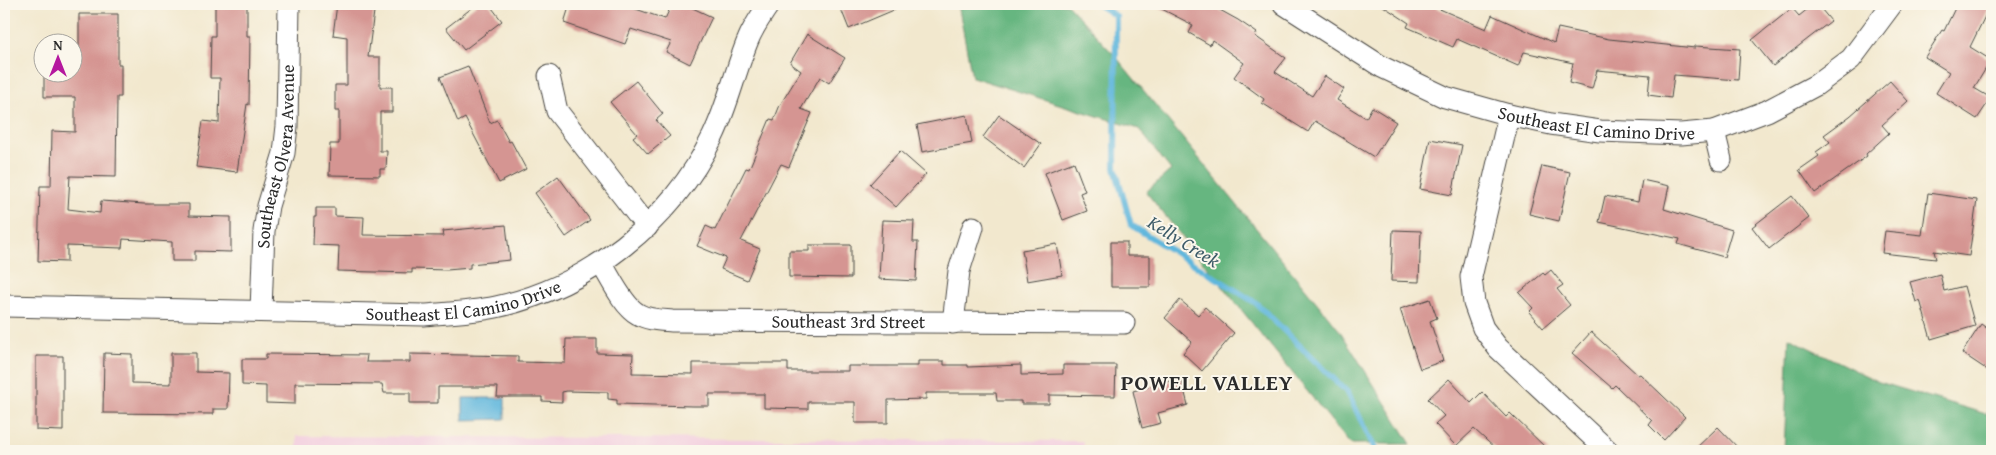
<svg xmlns="http://www.w3.org/2000/svg" width="1996" height="455" font-family="'Gentium Book Plus',serif">
	<rect width="100%" height="100%" fill="#fbf7ec"/>
	<filter id="ink" filterUnits="userSpaceOnUse"><feTurbulence type="fractalNoise" baseFrequency=".02" numOctaves="2"/><feDisplacementMap in="SourceGraphic" scale="10" xChannelSelector="R" yChannelSelector="G"/><feConvolveMatrix kernelMatrix="1 2 1 2 8 2 1 2 1" color-interpolation-filters="sRGB"/></filter>
	<filter id="wash" filterUnits="userSpaceOnUse"><feTurbulence type="fractalNoise" baseFrequency=".0096" numOctaves="4" result="noise"/><feDisplacementMap in="SourceGraphic" scale="20" xChannelSelector="R" yChannelSelector="G"/><feGaussianBlur stdDeviation="1.12" result="paint"/><feColorMatrix in="noise" values="0 0 0 0 0 0 0 0 0 0 0 0 0 0 0 0 0 1.4 0 .05"/><feComposite in="paint" operator="in"/></filter>
	<g filter="url(#wash)">
		<rect width="100%" height="100%" fill="#f2e8ce"/>
		<path fill="#f3cfdf" d="M297,436L1083,441V451H297Z"/>
		<g fill="#66b680" stroke="#487056">
			<path d="M958,4H1067L1117,58L1340,331L1411,444H1350L1146,192L1171,170L1139,129L972,77Z"/>
			<path d="M1789,338L1879,382L1986,414L1992,406V451H1784Z"/>
		</g>
		<path fill="#60b7dd" stroke="#467184" d="M463,398H505V419L463,420Z"/>
		<g fill="none" stroke-linecap="round" stroke-linejoin="round">
			<path stroke="#60b7dd" stroke-width="6" d="M1097,4L1116,16L1115,168L1131,225L1256,303L1348,393L1376,451"/>
		</g>
		<g id="blocks">
			<g fill="#d59592">
				<path d="M215,4H247V36H250L249,105L247,104L237,172L196,167L203,121L219,123L220,78H210L211,36H215Z"/>
				<path d="M337,4H375L368,57H380V87H392V112H380V151H387L386,169H380V176L329,175L330,144H339V111H335V85H347V37L333,35Z"/>
				<path d="M477,4H489L502,21L464,50L446,28Z"/>
				<path d="M570,4H621L665,19L672,4H684L712,17L690,64L666,52L671,42L631,29L625,44L564,23Z"/>
				<path d="M839,4H908L849,29Z"/>
				<path d="M1152,4H1209L1238,20L1257,33L1255,36L1286,58L1275,72L1312,96L1325,76L1344,89L1337,100L1366,118L1372,107L1396,122L1374,157L1315,121L1308,132L1262,103L1264,99L1234,77L1244,63L1212,40L1210,45L1189,33L1193,25Z"/>
				<path d="M1380,4H1428L1486,29L1492,15L1554,43L1558,28L1609,39L1695,48V46L1740,49L1738,80L1674,75L1671,98L1648,95L1650,75L1597,70L1592,89L1569,83L1573,63L1524,52L1518,66L1457,39L1453,47L1407,27L1409,23Z"/>
				<path d="M1814,4H1817L1831,21L1773,66L1752,40L1792,8L1799,16Z"/>
				<path d="M1957,4H1991L1970,47L1991,60L1974,88L1991,98L1977,119L1936,93L1949,72L1925,57L1942,30L1944,31Z"/>
				<path d="M79,14H118V64H121V97H117L116,177L70,176L68,209L100,213L101,201L144,204H189V216L231,217V252L195,251V261H172V242L123,239L122,248L67,246V262L38,261L40,186H51L52,131L75,132V97H44V72H72V67H79Z"/>
				<path d="M807,34L845,58L829,83L820,77L801,109L812,113L789,167L781,164L741,241L760,249L747,280L721,269L726,258L697,246L706,226L715,230L746,168L749,169L770,119L774,120L780,105L801,71L790,63Z"/>
				<path d="M468,66L490,123L497,120L509,142L511,141L526,169L499,183L465,118L458,122L440,77Z"/>
				<path d="M636,81L663,114L656,120L670,136L648,154L633,137L637,134L610,102Z"/>
				<path d="M1890,81L1908,101L1882,125L1889,133L1866,154L1867,156L1815,193L1799,170L1819,156L1816,152L1830,142L1824,135L1850,116Z"/>
				<path d="M967,115L972,143L922,152L917,125Z"/>
				<path d="M999,115L1041,144L1024,168L983,137Z"/>
				<path d="M1430,139L1462,145L1452,195L1420,189Z"/>
				<path d="M900,151L926,174L896,207L870,184Z"/>
				<path d="M1074,162L1085,191L1080,193L1087,211L1063,220L1045,173Z"/>
				<path d="M1542,166L1570,172L1559,221L1529,214Z"/>
				<path d="M558,176L590,220L566,237L535,193Z"/>
				<path d="M1642,180L1669,186L1664,209L1732,230L1724,257L1678,244L1680,239L1599,222L1605,196L1638,202Z"/>
				<path d="M1928,193L1977,200L1969,256L1934,251L1936,259L1882,253L1885,231L1922,235Z"/>
				<path d="M1792,196L1809,218L1769,249L1752,227Z"/>
				<path d="M316,208H335V216L364,217L363,235L444,236L443,231L506,225L510,260L470,264V268L447,270L412,269V273L338,271L339,246L313,245L314,217H316Z"/>
				<path d="M882,220L914,221L913,242H918L916,281L879,279Z"/>
				<path d="M1393,230L1421,231L1419,282L1391,281Z"/>
				<path d="M1111,242H1127V256H1150V287H1111Z"/>
				<path d="M1057,244L1062,275L1027,281L1022,250Z"/>
				<path d="M809,245H851V278L789,277V251H809Z"/>
				<path d="M1551,270L1563,285L1557,289L1570,305L1543,328L1529,312L1533,308L1519,293L1543,273L1545,275Z"/>
				<path d="M1940,274L1944,291L1964,286L1975,326L1931,339L1920,300L1916,302L1910,282Z"/>
				<path d="M1430,299L1437,318L1430,321L1443,361L1420,369L1400,309Z"/>
				<path d="M1180,300L1198,315L1205,307L1234,333L1202,371L1183,353L1192,342L1165,318Z"/>
				<path d="M1981,324L1992,332V373L1962,353Z"/>
				<path d="M1591,332L1638,375L1640,374L1685,417L1664,440L1649,425L1652,421L1615,385L1612,388L1572,353Z"/>
				<path d="M566,339H597V353L633,354L632,373L693,374V363H788V371H848V366H918V361H944V365H968V367L1021,365V375L1063,374V365H1116L1115,396L1049,395V404H1021V401H997L996,393H926V399L888,400V423H855V402H808V409L764,408V394H709V406H693L617,404V400L608,399V392L567,391L562,392V402L542,401V397H497L498,387H438V403H410V393H384L382,384L295,383V404L266,403V386L242,385V359H266V354L367,355L366,362H410V354L518,356V362L565,363Z"/>
				<path d="M104,353L132,354V383L171,384V353H196V372L229,373L228,409H213V414L103,413Z"/>
				<path d="M36,356H63V431L36,430Z"/>
				<path d="M1181,378L1188,405L1158,413L1161,423L1142,428L1133,391Z"/>
				<path d="M1449,379L1471,403L1482,392L1506,417L1510,413L1549,451H1498L1474,429L1456,446L1435,424L1444,416L1428,399Z"/>
				<path d="M1718,427L1741,451H1693Z"/>
			</g>
		</g>
	</g>
	<g filter="url(#ink)">
		<use href="#blocks" fill-opacity="0" stroke="#494743" stroke-width="1"/>
		<g fill="none" stroke-linecap="round" stroke-linejoin="round">
			<g stroke="#494743" stroke-width="23">
				<g id="street">
					<path id="s1" d="M1284,4L1382,67L1445,97L1509,115L1551,124L1600,131L1681,134L1714,131L1767,111L1816,85L1851,59L1892,4"/>
					<path d="M549,76L557,111L647,227"/>
					<path d="M1509,115L1471,277L1474,303L1483,328L1498,348L1608,451"/>
					<path d="M1714,131L1721,160"/>
					<path id="s2" d="M601,263C610,277 623,306 638,314C648,320 661,320 672,321L1124,323"/>
					<path id="s3" d="M4,306L424,315C448,313 472,312 496,307C588,287 672,221 713,136C728,105 735,71 748,40C753,27 762,15 769,4"/>
					<path id="s4" d="M261,310L264,231L268,206L284,153L287,126L289,4"/>
					<path d="M953,323L959,271L973,227"/>
				</g>
			</g>
			<use href="#street" stroke="#fff" stroke-width="21"/>
		</g>
	</g>
	<g text-anchor="middle" stroke-width="4" stroke-linejoin="round" paint-order="stroke">
		<g font-size="18" fill="#2b2b2b" stroke="#fbf7ec">
			<text dy="6" stroke="none"><textPath href="#s1" startOffset="341">Southeast El Camino Drive</textPath></text>
			<text dy="6" stroke="none"><textPath href="#s4" startOffset="155">Southeast Olvera Avenue</textPath></text>
			<text dy="6" stroke="none"><textPath href="#s3" startOffset="461">Southeast El Camino Drive</textPath></text>
			<text dy="6" stroke="none"><textPath href="#s2" startOffset="275">Southeast 3rd Street</textPath></text>
		</g>
		<g font-size="19" font-style="italic" fill="#3e5c69" stroke="#fbf7ec">
			<text transform="translate(1184 241) rotate(32)" y="7">Kelly Creek</text>
		</g>
		<g font-size="22" font-weight="bold" letter-spacing="1" fill="#2b2b2b" stroke="#fbf7ec">
			<text x="1207" y="390">POWELL VALLEY</text>
		</g>
	</g>
	<rect width="1996" height="455" fill="none" stroke="#fbf7ec" stroke-width="20"/>
	<g transform="translate(58 58)"><circle r="24" fill="#fbf7ec" stroke="#a8a59f"/>
	<path d="M0-4L9 19L0 12L-9 19Z" fill="#b5179e"/>
	<text y="-8" font-size="14" font-weight="bold" text-anchor="middle" fill="#2b2b2b">N</text>
	</g>
</svg>
